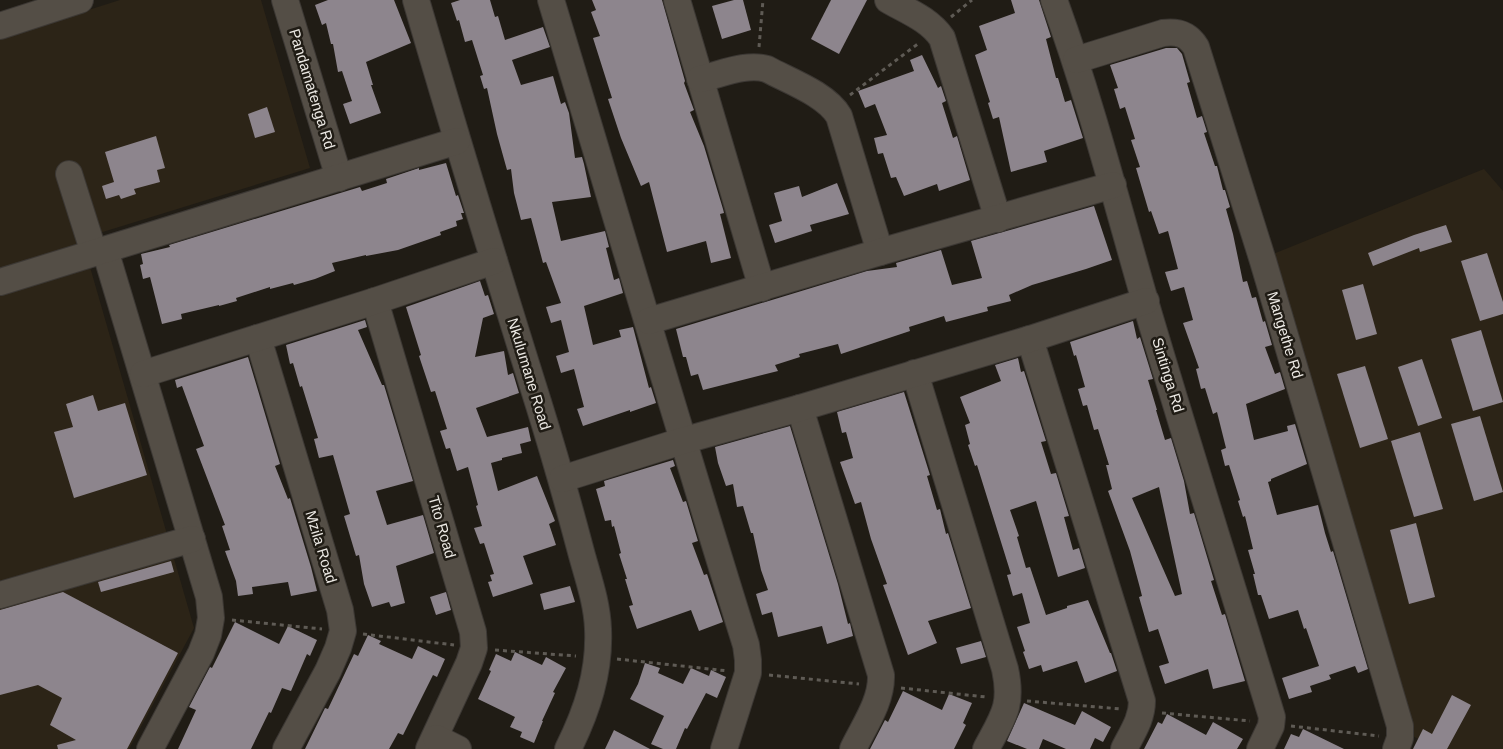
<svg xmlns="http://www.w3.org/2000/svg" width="1503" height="749" font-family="Arial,sans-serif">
	<rect width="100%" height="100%" fill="#201c15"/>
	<g fill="#2c2417">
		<path d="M120,0H261L310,168L80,239L90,267L194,628L129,749H0V38Z"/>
		<path d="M1484,169L1503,191V749H1437L1405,732L1268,256Z"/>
	</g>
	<g fill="#8d858d" fill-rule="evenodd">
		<path d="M328,0H394L411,43L366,62L373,85H371L381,113L350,124L343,104L352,101L342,71L338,72L333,44H331L326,23L322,25L315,5Z"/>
		<path d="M460,0H490L495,17L498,16L505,40L543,27L550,47L512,60L521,85L553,76L561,104L565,102L569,113L575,158L582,157L584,164L591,197L552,202L561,241L605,231L609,247L606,248L614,280L619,278L623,293L584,306L593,345L621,337L619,330L633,327L649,388L651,387L656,403L630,412V410L583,426L577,409L584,407L574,369L561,373L556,356L569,352L561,320L551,323L546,307L561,303L546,262L543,263L531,218L521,220L514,193L511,169L507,170L497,134L487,88L484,89L480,76L483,75L472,40L465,42L459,20L457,21L451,3Z"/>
		<path d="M592,0H662L685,81L684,83L694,110L690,112L704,146L723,209L724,213L720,214L731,258L711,263L706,241L667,252L649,182L641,186L621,138L608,99L612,98L593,38L600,36L591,12L596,10Z"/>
		<path d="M734,0H743L751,30L722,39L712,6Z"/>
		<path d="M831,0H867L839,54L811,39Z"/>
		<path d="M1011,0H1039L1051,37L1046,39L1056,78H1058L1065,102L1071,100L1083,138L1044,151L1047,162L1011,172L999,117L993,119L988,103L990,102L975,55L987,50L979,26L1015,13Z"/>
		<path d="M1166,48H1177L1182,54L1190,82L1187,83L1197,118L1202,116L1207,132L1204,133L1215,166H1217L1223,190H1225L1230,207L1226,209L1233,234L1243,282L1247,281L1252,298L1256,297L1263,322L1265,321L1272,345L1265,347L1275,374L1280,372L1285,389L1246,404L1254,440L1288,431L1287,426L1295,424L1307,464L1271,479V481L1268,482L1277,515L1318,505L1325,533L1331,552L1333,551L1368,669L1358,673L1355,666L1329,675L1331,679L1310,686L1312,692L1289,699L1282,678L1319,666L1306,628L1304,629L1298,610L1269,619L1261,595H1258L1253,574H1255L1248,550L1253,549L1245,516L1243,517L1238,501L1240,500L1229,465L1225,466L1221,450L1226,448L1217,412L1213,414L1205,388L1201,389L1196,369L1199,368L1183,323L1193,320L1184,287L1171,291L1165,272L1178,269L1168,231L1159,234L1151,211L1149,212L1136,168L1140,167L1131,140L1135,139L1125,107L1120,109L1114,89L1118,88L1110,65Z"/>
		<path d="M922,55L938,88L941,86L946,101L942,103L953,138L957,136L970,180L939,191L937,184L904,196L896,177L891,178L883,153L878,154L874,138L887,135L875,104L865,108L858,91L914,71L910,60Z"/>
		<path d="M267,107L275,132L255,138L248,114Z"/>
		<path d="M156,136L165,168L157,170L160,182L134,189L136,194L121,199L119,195L106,199L102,186L114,182L105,152Z"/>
		<path d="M446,163L456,196L458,195L464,213H461L463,219L456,221L457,226L440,232L441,235L398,250L366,256V255L332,263L335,271L315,279L294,285L293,283L270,289V287L236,298L237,301L219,306V305L181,314L182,319L162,324L150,277L143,279L140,265L143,264L141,254L170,247L169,245L360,187L362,191L387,183L386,179L419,168V170Z"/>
		<path d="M837,183L849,214L810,225L812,231L775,243L769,225L782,221L774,193L799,186L802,197Z"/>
		<path d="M1094,206L1112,260L1086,269L1032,285L1009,295L1011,301L987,307L988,311L946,322L944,316L909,327L910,331L841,354L838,344L799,354L800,357L775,365L778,371L703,390L698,374L691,376L686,357H683L676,329L867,271L897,267L896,263L941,250L952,285L982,278L971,241Z"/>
		<path d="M1446,225L1452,242L1420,252L1419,248L1373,266L1368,253L1414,235Z"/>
		<path d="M1487,253L1503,302V314L1480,321L1461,261Z"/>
		<path d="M480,281L485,296L488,295L494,314L483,318L475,357L504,351L508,375L513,373L519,393L476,408L487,437L528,427L531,441L520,444L522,453L502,458V460L491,463L498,491L537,476L555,521L549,524L556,545L523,556L533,584L493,597L488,582L492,581L490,575L494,574L484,543L480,544L474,528L482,526L476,506L478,505L468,467L457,471L450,448L446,449L440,431L447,429L435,391L431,392L419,356L421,355L406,307Z"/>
		<path d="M1363,284L1377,334L1356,340L1342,290Z"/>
		<path d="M365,320L367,327L358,330L382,385H384L413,481L376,491L387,525L423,515L434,553L396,566L405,603L391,607L389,602L372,607L364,584L359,555L356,556L344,516L350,514L333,455L319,458L314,439L318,438L302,386L300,387L293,363L290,364L286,345Z"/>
		<path d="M1133,321L1137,339L1140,337L1153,379L1148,380L1157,410H1156L1165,440L1171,438L1184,481L1190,514L1194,513L1214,580L1211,581L1222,615L1225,614L1245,681L1213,689L1208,669L1165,684L1159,666L1169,663L1158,629L1149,632L1139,597L1142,596L1140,588L1130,551L1108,491L1112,489L1106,465H1109L1098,429L1094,430L1087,405L1083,406L1078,389L1085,387L1076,355L1074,356L1070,342ZM1159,487L1182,594L1175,596L1132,498Z"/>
		<path d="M1481,330L1503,402L1473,411L1451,339Z"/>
		<path d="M248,357L280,464L275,466L288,499L290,498L311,567L317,591L291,596L288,582L252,587L253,594L238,596L236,581L225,551L230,550L222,526L225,525L196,449L204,446L182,386L177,388L175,380Z"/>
		<path d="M1018,358L1021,372L1024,371L1046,441L1041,442L1051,474L1056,473L1069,516L1064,517L1073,550L1079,548L1085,568L1058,577L1036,501L1010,510L1019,536L1017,537L1026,568L1030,567L1046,615L1067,608V606L1088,600L1110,653H1111L1117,671L1085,683L1077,661L1043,672L1041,665L1029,669L1023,652L1025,651L1017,627L1030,623L1022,593L1013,596L1007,575L1011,574L977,465L975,466L968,445L970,444L965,425L970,423L960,397L1001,381L995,365Z"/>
		<path d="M1422,359L1442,418L1418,426L1398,367Z"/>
		<path d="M1365,366L1388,439L1360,448L1337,374Z"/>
		<path d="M904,392L930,475L927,476L937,510L940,509L946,534L948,533L971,608L928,621L937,643L908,655L883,585L887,584L871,539L861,502L855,504L840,462L853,458L846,432L842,433L837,412Z"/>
		<path d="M93,395L98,411L125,403L147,475L74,498L54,432L73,427L66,404Z"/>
		<path d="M1480,416L1503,492L1474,501L1451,424Z"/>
		<path d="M790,426L838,584L848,624L850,623L853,636L827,644L822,626L778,637L772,612L762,615L756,594L768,590L761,570L753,533H751L743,506L737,507L733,484L726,486L718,463L715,447Z"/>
		<path d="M1420,432L1443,509L1414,517L1391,441Z"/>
		<path d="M673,460L675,466L670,468L683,502L686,501L698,541L692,543L704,575L707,574L723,622L699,631L691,610L637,629L629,606L633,605L625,579H627L619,554L621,553L614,526L612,527L611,520L605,521L596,489L605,486L604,481Z"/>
		<path d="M1416,523L1435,597L1409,604L1390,530Z"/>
		<path d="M171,561L174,572L101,592L98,582Z"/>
		<path d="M570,586L575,602L544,610L540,594Z"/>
		<path d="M63,592L178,653L127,749H58L57,745L76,740L50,725L62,698L38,685L0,695V610Z"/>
		<path d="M446,592L451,610L436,615L430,597Z"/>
		<path d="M235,622L279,644L288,626L317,640L310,656L307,654L291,691L282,688L271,713L269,712L251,749H178L196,710L189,707L210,667L212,668Z"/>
		<path d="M368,635L381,641L379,644L412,659L418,646L445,659L437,677L433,675L403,735L398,733L389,749H305L325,708L328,709L354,654L358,656Z"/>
		<path d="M981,641L986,657L961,664L956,648Z"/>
		<path d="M515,652L542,665L546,657L566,668L553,692L555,693L542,721H543L534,743L520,737L522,732L510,727L515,717L478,699L491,671L489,670L496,654L511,661Z"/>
		<path d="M645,663L660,668L658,673L683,684L691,668L709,676L711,670L726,677L717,698L706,693L687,729L685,728L676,749H663L651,744L664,716L630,699L638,684Z"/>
		<path d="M903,691L942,710L949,694L972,703L963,723L966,725L954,749H870L885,720L888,722Z"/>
		<path d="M1452,695L1471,705L1447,749H1413L1423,729L1432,734Z"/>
		<path d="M1024,703L1075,725L1082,711L1111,727L1103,742L1095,738L1090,749H1066L1043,739L1039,749H1027L1007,741Z"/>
		<path d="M1167,714L1206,735L1213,722L1243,739L1237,749H1144L1158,722L1162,724Z"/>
		<path d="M1303,729L1344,749H1284L1291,734L1299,737Z"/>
		<path d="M614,730L650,749H605Z"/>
	</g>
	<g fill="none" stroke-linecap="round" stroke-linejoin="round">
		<g stroke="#3c3834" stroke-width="28">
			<g id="minor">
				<path d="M285,0L339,178"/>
				<path d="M416,0C455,134 496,268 538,402C553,450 567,499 580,548C587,575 597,601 598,629C600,672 587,711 568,749"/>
				<path d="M551,0C616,215 679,431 746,645L748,660V673L724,749"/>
				<path d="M677,0L762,288"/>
				<path d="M888,0C907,11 929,19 942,38L998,219"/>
				<path d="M1054,0C1090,99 1116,200 1145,301C1186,440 1230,579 1272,717L1271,726L1260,749"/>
				<path d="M0,26L80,0"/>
				<path d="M1076,60L1163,33C1178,31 1188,34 1196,47L1263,261L1400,726V738L1396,749"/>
				<path d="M700,79C722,74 746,63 767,69C789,81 826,94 839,116L880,252"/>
				<path d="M69,174L94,253"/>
				<path d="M105,250L209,597L211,618L208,635L201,653L150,749"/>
				<path d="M0,282L457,141"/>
				<path d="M375,301L473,632L474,648L469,663L429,749"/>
				<path d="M649,321L880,252L1113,185"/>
				<path d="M258,338L340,610L343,631L338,648L328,671L286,749"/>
				<path d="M1030,339L1142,701C1142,719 1132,733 1124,749"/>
				<path d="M915,373L1005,669C1013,706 1003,717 986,749"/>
				<path d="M143,374L375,301L494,261"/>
				<path d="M800,408L881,675C882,701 864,726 853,749"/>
				<path d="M562,479L682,441L800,408L1030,339L1146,301"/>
				<path d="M0,595L192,539"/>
				<path d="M436,738L458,749"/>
			</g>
		</g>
		<g stroke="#5f5b55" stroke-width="3" stroke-dasharray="4 4" stroke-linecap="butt">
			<path d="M951,17L972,0"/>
			<path d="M759,47L763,0"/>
			<path d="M850,95L919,43"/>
			<path d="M232,620L322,629"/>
			<path d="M363,634L454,645"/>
			<path d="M495,650L576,656"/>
			<path d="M617,659L728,671"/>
			<path d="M769,675L859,684"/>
			<path d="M901,688L986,697"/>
			<path d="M1027,701L1121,709"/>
			<path d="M1162,713L1250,721"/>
			<path d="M1291,726L1379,736"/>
		</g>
		<use href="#minor" stroke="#544e46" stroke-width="26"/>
	</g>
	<g text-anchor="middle" stroke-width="5" stroke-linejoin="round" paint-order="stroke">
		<g font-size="15" fill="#ece9e4" stroke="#201c15">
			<text transform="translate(312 89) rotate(73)" y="5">Pandamatenga Rd</text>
			<text transform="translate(1285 335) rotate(73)" y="5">Mangethe Rd</text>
			<text transform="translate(529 374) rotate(73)" y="5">Nkulumane Road</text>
			<text transform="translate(1168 375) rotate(73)" y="5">Sintinga Rd</text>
			<text transform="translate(442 527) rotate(74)" y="5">Tito Road</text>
			<text transform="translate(321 547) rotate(73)" y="5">Mzila Road</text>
		</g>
	</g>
</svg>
